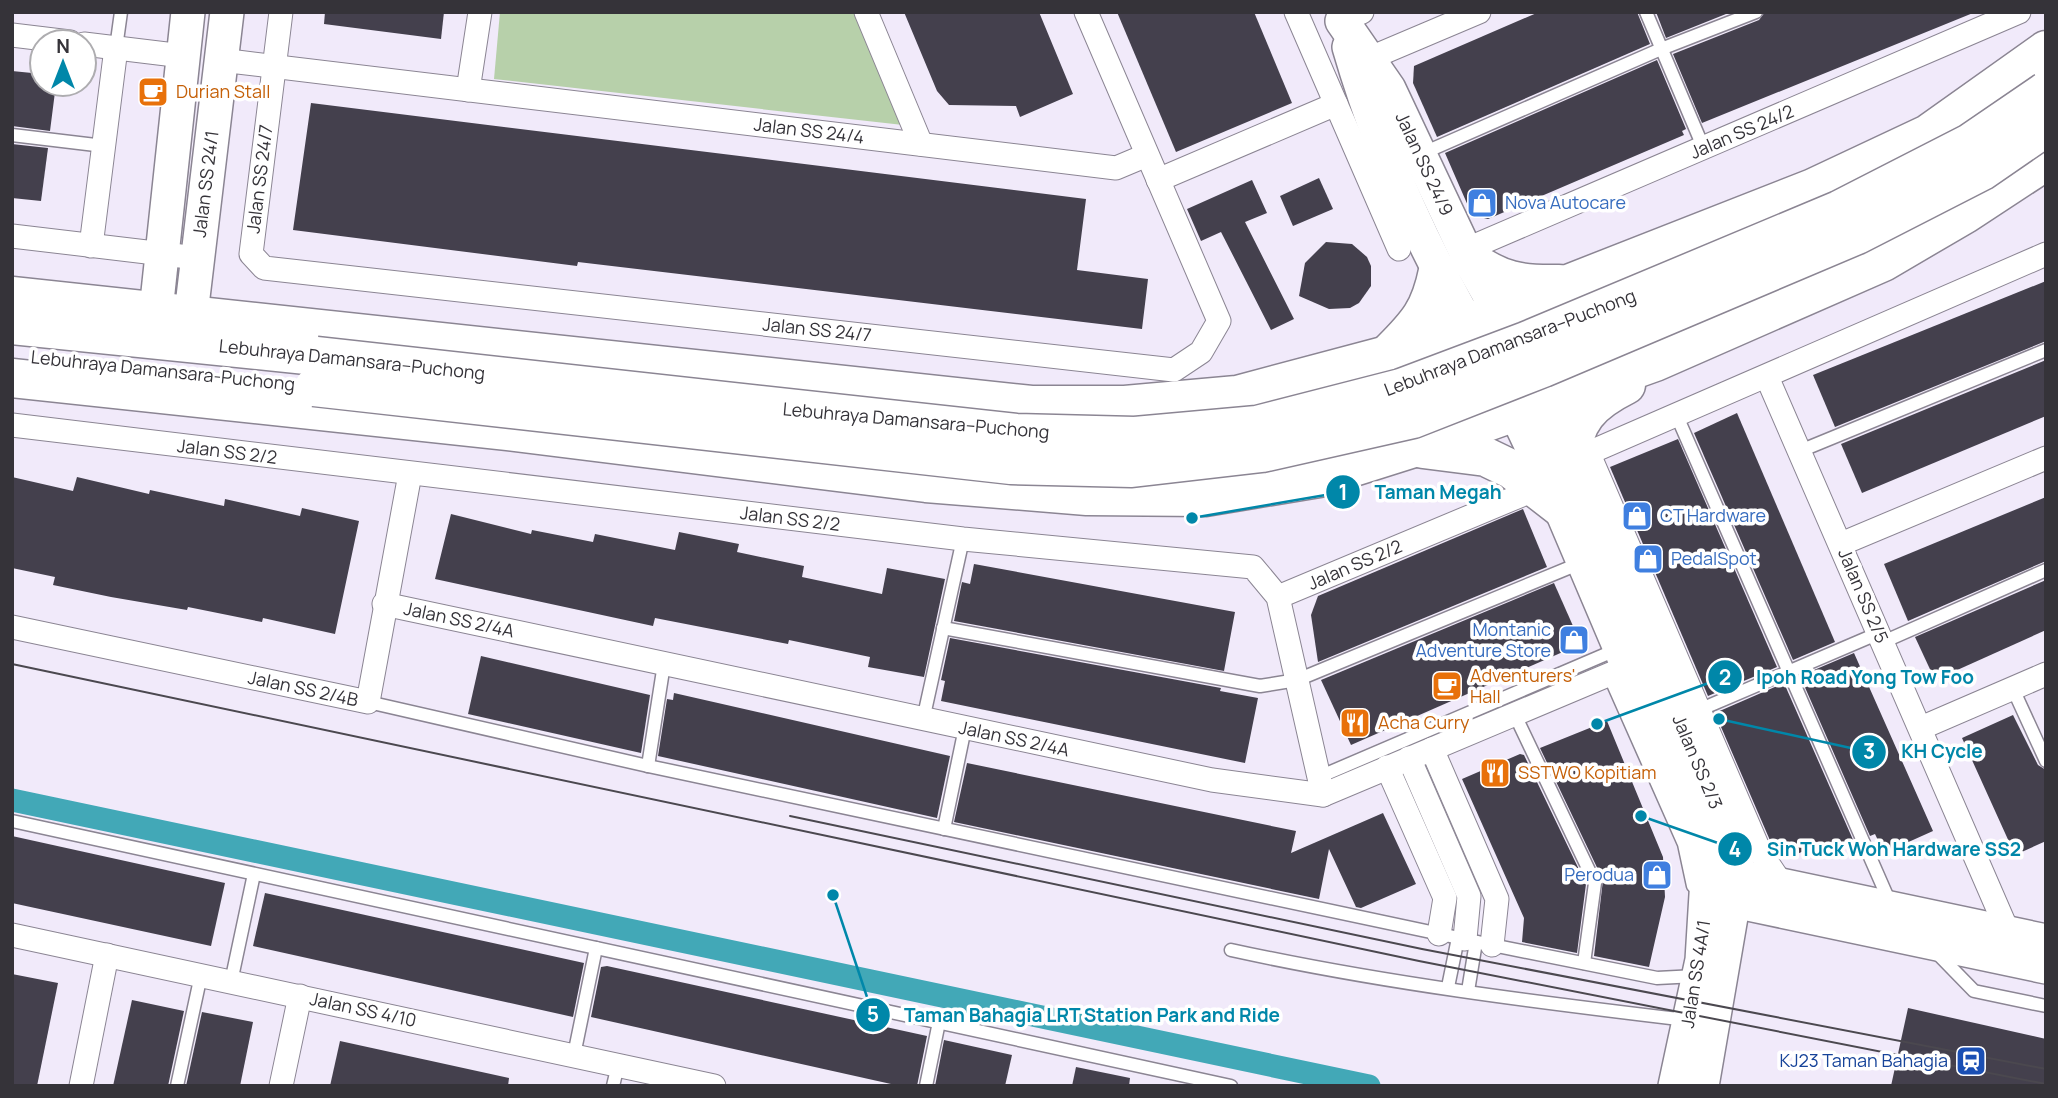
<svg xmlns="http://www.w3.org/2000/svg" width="2058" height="1098" font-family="Manrope,sans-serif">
	<rect width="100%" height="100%" fill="#f1eafa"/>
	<path fill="#b7d0aa" d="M500,12H855L903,125L494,79Z"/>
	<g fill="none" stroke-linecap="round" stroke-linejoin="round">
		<path stroke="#42a8b7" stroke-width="23" d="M12,800L1369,1086"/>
	</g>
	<g fill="#44404d">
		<path d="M325,12H444L441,39L324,24Z"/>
		<path d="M904,12H1039L1073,94L1020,117L1016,106L949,105L937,91Z"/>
		<path d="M1117,12H1254L1292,103L1176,152Z"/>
		<path d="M1539,12H1637L1650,44L1437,137L1413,83L1414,66Z"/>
		<path d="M1656,12H1731L1666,38Z"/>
		<path d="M1765,12H1973V13L1702,123L1673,54L1759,20Z"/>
		<path d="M1657,60L1686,129L1682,131L1684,135L1488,219L1472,215L1445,153Z"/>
		<path d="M12,71L42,74V84H56L50,131L12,126Z"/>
		<path d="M311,103L1086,199L1077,270L1148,279L1142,329L578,262L577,266L293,230Z"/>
		<path d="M12,144L48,148L41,201L12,198Z"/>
		<path d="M1319,178L1333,209L1293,226L1280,196Z"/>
		<path d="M1252,180L1267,213L1245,222L1294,319L1271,330L1221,232L1201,241L1187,209Z"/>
		<path d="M1326,242L1352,244L1367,257L1371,266V286L1359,303L1350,308L1329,309L1299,296L1305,263Z"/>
		<path d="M2046,281V341L1835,427L1813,375Z"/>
		<path d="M2046,360V416L1862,493L1841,444Z"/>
		<path d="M1737,413L1835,642L1793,660L1694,433Z"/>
		<path d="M1678,439L1777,667L1708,696L1610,467Z"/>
		<path d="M12,477L73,491L77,477L149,494L150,490L224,506L225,499L300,516L302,508L359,521L335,634L263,618L262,622L188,607L187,610L111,597L53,585L55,577L12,568Z"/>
		<path d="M2046,497V561L1908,621L1884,564Z"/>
		<path d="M1523,509L1547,567L1318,662L1311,615L1318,596Z"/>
		<path d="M451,514L531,534L532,530L593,542L595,534L675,550L679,532L739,544L737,552L804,566L802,577L882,594L887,568L945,579L924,677L868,667L870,657L789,640L788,644L655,618L653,626L435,579Z"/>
		<path d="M974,564L1235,612L1224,671L954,621L962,582L970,584Z"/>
		<path d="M2046,580V630L1935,680L1915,637Z"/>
		<path d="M1554,583L1581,644L1351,745L1321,680Z"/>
		<path d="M950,638L1221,688L1220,691L1258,698L1245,763L941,701L945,681L941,680Z"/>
		<path d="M1854,653L1933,831L1884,853L1875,834L1870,836L1800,676Z"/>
		<path d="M481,656L650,695L641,753L468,714Z"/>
		<path d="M1784,683L1854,842L1822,855L1817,845L1786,859L1772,845L1715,713Z"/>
		<path d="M674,693L950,756L937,818L658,756L667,699L673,700Z"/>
		<path d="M2013,715L2038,765L2046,770V841L2015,855L1962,738Z"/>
		<path d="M1607,721L1663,857L1665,897L1649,967L1594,956L1603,880L1540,748Z"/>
		<path d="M1520,754L1524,755L1586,884L1577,953L1522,942L1524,918L1462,779Z"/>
		<path d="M967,763L1296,831L1291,853L1383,813L1416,884L1361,908L1356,907L1329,849L1319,899L954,822Z"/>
		<path d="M12,836L225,883L211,946L12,903Z"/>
		<path d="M265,893L584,963L573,1017L253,946Z"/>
		<path d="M607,966L927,1036L917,1086H900L591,1017L601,967Z"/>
		<path d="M12,974L58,983L37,1086H12Z"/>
		<path d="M132,1000L184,1011L168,1086H113Z"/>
		<path d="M1908,1008L2046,1039V1086H1891Z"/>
		<path d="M202,1012L253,1022L240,1086H186Z"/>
		<path d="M944,1040L1012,1055L1005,1086H935Z"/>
		<path d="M340,1041L509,1078L508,1086H330Z"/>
		<path d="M1076,1067L1130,1078L1129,1086H1072Z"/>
	</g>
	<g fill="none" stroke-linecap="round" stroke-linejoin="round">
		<g stroke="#8b8593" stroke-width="15">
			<g id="lane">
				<path d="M1646,12L1704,149"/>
				<path d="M116,48L121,12"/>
				<path d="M12,135L104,146"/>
				<path d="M1421,154L1661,49L1756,12"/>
				<path d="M1676,414L1891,905"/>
				<path d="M1800,451L2046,350"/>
				<path d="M943,628L1260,686L1297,680L1583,562"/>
				<path d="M1883,642L2046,570"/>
				<path d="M1609,675L1684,844L1693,886"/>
				<path d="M2013,689L2046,761"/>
				<path d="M368,702L648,766L1492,945L1657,978L1696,976"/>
				<path d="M1699,710L1879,633"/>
				<path d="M1515,715L1595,883L1584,963"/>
				<path d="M923,720L963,539"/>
				<path d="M648,766L664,664"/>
				<path d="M1319,777L1618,649"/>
				<path d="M12,821L1231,1086"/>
				<path d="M944,829L965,728"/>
				<path d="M1231,950C1381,983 1535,1002 1687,1020"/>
				<path d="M1935,951L1974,991L2046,1006"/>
				<path d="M231,982L254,874"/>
				<path d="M1448,987L1458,938"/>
				<path d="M1468,991L1476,942"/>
				<path d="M574,1055L596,948"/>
				<path d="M177,1086L201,975"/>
				<path d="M613,1086L618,1065"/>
				<path d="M926,1086L939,1022"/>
			</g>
		</g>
		<g stroke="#8b8593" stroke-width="25">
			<g id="street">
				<path d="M281,12L251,254L264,268L1174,370L1201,352L1219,321L1086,12"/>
				<path d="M866,12L921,144"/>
				<path d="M1296,12L1399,249"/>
				<path d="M1342,21L1362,12"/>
				<path d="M12,35L70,42"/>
				<path d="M84,44L183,56"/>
				<path d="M1368,59L1479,12"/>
				<path d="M221,60L1116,168L1147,155"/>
				<path d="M468,90L480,12"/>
				<path d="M1158,180L1336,104"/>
				<path d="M12,236L197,258"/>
				<path d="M91,246L116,48"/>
				<path d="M1465,250L2019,12"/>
				<path d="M1767,377L2008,932"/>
				<path d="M12,425L963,539L1253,567L1278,597L1323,795"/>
				<path d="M1588,452L1760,852L1783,886"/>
				<path d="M1570,461L2046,254"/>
				<path d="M1841,544L2046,458"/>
				<path d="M1278,597L1536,489"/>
				<path d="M384,604L1212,780L1323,795L1627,667"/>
				<path d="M12,627L368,702L410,474"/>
				<path d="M1921,728L2046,674"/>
				<path d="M1432,749L1497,899L1492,945"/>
				<path d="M1409,758L1469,896L1465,939"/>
				<path d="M1387,767L1445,898L1439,934"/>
				<path d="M12,935L714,1086"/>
				<path d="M81,1086L107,955"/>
				<path d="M281,1086L300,996"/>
			</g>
		</g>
		<g stroke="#8b8593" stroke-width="36">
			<g id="secondary">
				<path d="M1342,21L1389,89L1469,259L1512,335"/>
				<path d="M1349,47C1379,151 1426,253 1480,346"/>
				<path d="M156,311L188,12"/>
				<path d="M191,314L227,12"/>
				<path d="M1532,377L1736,858L1738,876L1702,1086"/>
				<path d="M1505,390L1560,507L1701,839L1708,862L1734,901"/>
				<path d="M1738,876L2046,941"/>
				<path d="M1734,901L2046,967"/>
				<path d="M1675,1086L1702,960L1708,862"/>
			</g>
		</g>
		<g stroke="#8b8593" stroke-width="41">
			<g id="highway">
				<path d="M1469,259C1500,281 1520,285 1559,284"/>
				<path d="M12,296L1031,405H1125L1237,395L1387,355L1813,188L1928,134L2046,50"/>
				<path d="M12,325L316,356"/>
				<path d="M1391,351C1419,323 1430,310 1438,271"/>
				<path d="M12,378L508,431L926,483L1087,496L1205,497L1319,478L1414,448L1655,362L1883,262L1965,214L2046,161"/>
				<path d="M1423,449L1486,457L1511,469L1560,507"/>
				<path d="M1570,461C1574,420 1590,403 1626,385"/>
			</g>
		</g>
		<use href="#lane" stroke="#fff" stroke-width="12"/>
		<use href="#street" stroke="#fff" stroke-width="23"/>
		<use href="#secondary" stroke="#fff" stroke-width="33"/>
		<use href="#highway" stroke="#fff" stroke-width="38"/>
		<g stroke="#4b484f" stroke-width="2">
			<path d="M12,664L1419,961L2046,1084"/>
			<path d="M790,816L1422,949L2046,1069"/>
		</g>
		<g stroke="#8b8593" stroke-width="41" stroke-linecap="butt">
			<g id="highway-bridge">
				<path d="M316,356L1016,433L1135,436L1257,425L1401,388L1526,341L1839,210L1970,143L2046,91"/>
				<path d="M314,387L1011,465L1132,468L1262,453L1413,419L1543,368L1857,235L1982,171L2046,127"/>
			</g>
		</g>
		<use href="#highway-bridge" stroke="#fff" stroke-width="38"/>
	</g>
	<defs>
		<g id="cafe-square" transform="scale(1.575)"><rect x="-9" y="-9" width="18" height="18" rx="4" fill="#e8710a" stroke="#fff"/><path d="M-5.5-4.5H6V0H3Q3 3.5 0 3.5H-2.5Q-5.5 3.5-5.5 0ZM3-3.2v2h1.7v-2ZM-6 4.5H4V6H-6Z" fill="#fff"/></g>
		<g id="shop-square" transform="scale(1.575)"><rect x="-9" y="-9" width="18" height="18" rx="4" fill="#3f7fe0" stroke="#fff"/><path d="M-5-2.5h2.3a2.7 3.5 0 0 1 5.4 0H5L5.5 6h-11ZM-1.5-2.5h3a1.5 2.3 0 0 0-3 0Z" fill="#fff"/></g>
		<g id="restaurant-square" transform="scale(1.575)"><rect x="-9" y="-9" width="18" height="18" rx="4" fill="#e8710a" stroke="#fff"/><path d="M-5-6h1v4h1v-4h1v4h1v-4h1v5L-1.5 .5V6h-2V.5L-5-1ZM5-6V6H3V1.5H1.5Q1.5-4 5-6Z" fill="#fff"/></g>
		<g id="station-square" transform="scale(1.575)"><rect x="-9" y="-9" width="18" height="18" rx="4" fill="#1a4fb4" stroke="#fff"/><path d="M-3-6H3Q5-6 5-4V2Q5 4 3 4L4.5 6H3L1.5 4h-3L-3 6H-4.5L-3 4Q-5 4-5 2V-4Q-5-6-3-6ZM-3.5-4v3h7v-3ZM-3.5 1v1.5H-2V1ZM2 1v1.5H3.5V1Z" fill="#fff"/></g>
	</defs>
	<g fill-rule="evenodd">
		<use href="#cafe-square" x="153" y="92"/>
		<use href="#shop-square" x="1482" y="203"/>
		<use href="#shop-square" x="1637" y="516"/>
		<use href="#shop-square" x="1648" y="559"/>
		<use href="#shop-square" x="1574" y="640"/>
		<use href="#cafe-square" x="1447" y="686"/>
		<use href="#restaurant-square" x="1355" y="723"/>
		<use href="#restaurant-square" x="1495" y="773"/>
		<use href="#shop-square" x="1657" y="875"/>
		<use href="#station-square" x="1971" y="1061"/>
	</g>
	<g text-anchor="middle" stroke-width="7" stroke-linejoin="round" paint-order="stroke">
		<g font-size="18" fill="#c56008" stroke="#fff" text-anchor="start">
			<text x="176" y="98">Durian Stall</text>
			<text x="1470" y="682">Adventurers'<tspan x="1470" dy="21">Hall</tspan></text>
			<text x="1378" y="729">Acha Curry</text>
			<text x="1518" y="779">SSTWO Kopitiam</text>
		</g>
		<g font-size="18" fill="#353339" stroke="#fff">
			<text transform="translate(809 131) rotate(7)" y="6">Jalan SS 24/4</text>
			<text transform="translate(1742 132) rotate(-23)" y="6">Jalan SS 24/2</text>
			<text transform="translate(1424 164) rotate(65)" y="6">Jalan SS 24/9</text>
			<text transform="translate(260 179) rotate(-83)" y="6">Jalan SS 24/7</text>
			<text transform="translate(206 184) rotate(-83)" y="6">Jalan SS 24/1</text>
			<text transform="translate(817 330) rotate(6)" y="6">Jalan SS 24/7</text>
			<text transform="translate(1510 343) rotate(-21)" y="6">Lebuhraya Damansara–Puchong</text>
			<text transform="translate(352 360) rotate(6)" y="6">Lebuhraya Damansara–Puchong</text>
			<text transform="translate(163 371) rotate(6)" y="6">Lebuhraya Damansara-Puchong</text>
			<text transform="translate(916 421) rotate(5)" y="6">Lebuhraya Damansara–Puchong</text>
			<text transform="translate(227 452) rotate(7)" y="6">Jalan SS 2/2</text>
			<text transform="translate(790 519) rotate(7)" y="6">Jalan SS 2/2</text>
			<text transform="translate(1355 565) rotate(-23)" y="6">Jalan SS 2/2</text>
			<text transform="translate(1863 596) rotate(67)" y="6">Jalan SS 2/5</text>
			<text transform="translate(459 620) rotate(12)" y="6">Jalan SS 2/4A</text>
			<text transform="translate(303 689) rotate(12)" y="6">Jalan SS 2/4B</text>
			<text transform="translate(1014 739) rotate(12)" y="6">Jalan SS 2/4A</text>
			<text transform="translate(1697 762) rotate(67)" y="6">Jalan SS 2/3</text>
			<text transform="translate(1696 974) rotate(-81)" y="6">Jalan SS 4A/1</text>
			<text transform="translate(363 1010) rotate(12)" y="6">Jalan SS 4/10</text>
		</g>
		<g font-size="18" fill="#366cbe" stroke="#fff" text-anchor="start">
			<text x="1505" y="209">Nova Autocare</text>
			<text x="1660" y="522">CT Hardware</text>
			<text x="1671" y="565">PedalSpot</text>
			<text x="1551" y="636" text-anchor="end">Montanic<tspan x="1551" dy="21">Adventure Store</tspan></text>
			<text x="1634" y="881" text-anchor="end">Perodua</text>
		</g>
		<g font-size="18" fill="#164399" stroke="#fff" text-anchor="end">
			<text x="1948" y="1067">KJ23 Taman Bahagia</text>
		</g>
	</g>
	<path fill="none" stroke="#0087a9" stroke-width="2.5" d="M1192 518L1343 492M1597 724L1725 677M1719 719L1869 752M1641 816L1735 849M833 895L873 1015"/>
	<g fill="#0087a9" stroke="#fff" stroke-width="2.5">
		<circle cx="1192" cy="518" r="7"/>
		<circle cx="1597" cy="724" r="7"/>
		<circle cx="1719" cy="719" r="7"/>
		<circle cx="1641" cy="816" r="7"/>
		<circle cx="833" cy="895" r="7"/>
		<circle cx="1343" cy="492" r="18"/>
		<circle cx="1725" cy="677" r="18"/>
		<circle cx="1869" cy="752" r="18"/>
		<circle cx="1735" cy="849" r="18"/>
		<circle cx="873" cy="1015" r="18"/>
	</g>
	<g font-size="21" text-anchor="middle" font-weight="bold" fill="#fff">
		<text x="1343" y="500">1</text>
		<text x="1725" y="685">2</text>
		<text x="1869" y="759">3</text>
		<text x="1735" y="857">4</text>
		<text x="873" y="1022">5</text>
	</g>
	<g font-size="19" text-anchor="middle" font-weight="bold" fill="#0087a9" stroke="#fff" stroke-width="7" stroke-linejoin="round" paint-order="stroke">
		<text x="1438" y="499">Taman Megah</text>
		<text x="1865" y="684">Ipoh Road Yong Tow Foo</text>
		<text x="1942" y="758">KH Cycle</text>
		<text x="1894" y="856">Sin Tuck Woh Hardware SS2</text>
		<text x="1092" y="1022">Taman Bahagia LRT Station Park and Ride</text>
	</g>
	<rect width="2058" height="1098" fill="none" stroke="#353339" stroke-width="28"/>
	<g transform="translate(63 63)"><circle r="33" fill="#ffffff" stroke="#aeadb0" stroke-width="2"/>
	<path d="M0-5L12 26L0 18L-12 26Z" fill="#0087a9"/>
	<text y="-10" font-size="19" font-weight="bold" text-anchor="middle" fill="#353339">N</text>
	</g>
</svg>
